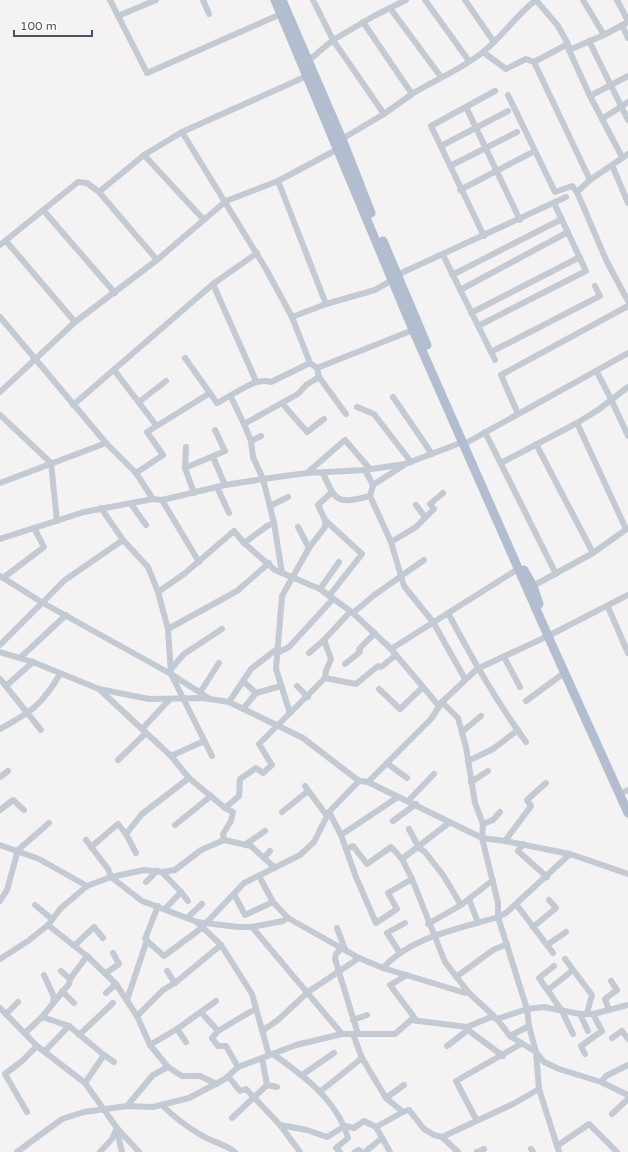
<svg xmlns="http://www.w3.org/2000/svg" width="628" height="1152" font-family="'Varela Round',sans-serif">
	<rect width="100%" height="100%" fill="#f4f2f2"/>
	<g fill="none" stroke-linecap="round" stroke-linejoin="round">
		<g stroke="#c3cad3" stroke-width="6">
			<path d="M110,0L147,73L281,14"/>
			<path d="M203,0L209,14"/>
			<path d="M313,0L333,40L384,114L342,139"/>
			<path d="M425,0L469,61"/>
			<path d="M465,0L494,42"/>
			<path d="M536,0L558,26L568,44"/>
			<path d="M583,0L604,35"/>
			<path d="M617,0L628,21"/>
			<path d="M390,8L441,77"/>
			<path d="M118,16L156,0"/>
			<path d="M363,22L412,94C435,80 462,69 483,52C503,36 516,15 536,0"/>
			<path d="M622,25L628,38"/>
			<path d="M589,41L628,120"/>
			<path d="M569,50L568,44L534,62L590,180"/>
			<path d="M483,52L506,69L526,59L534,62"/>
			<path d="M308,61L333,40L374,16L406,0"/>
			<path d="M508,95L555,192L572,186L577,192L607,262L628,301"/>
			<path d="M590,96L628,76"/>
			<path d="M466,107L520,220"/>
			<path d="M384,114L412,94"/>
			<path d="M602,119L628,102"/>
			<path d="M182,132L266,269L292,317L310,363L317,368L319,377L346,414"/>
			<path d="M441,146L508,111"/>
			<path d="M144,155L204,220"/>
			<path d="M622,157L590,96L569,50L604,35L628,22"/>
			<path d="M612,165L628,203"/>
			<path d="M450,166L517,132"/>
			<path d="M278,181L326,304"/>
			<path d="M460,190L531,153"/>
			<path d="M99,192L144,155L182,132L307,76"/>
			<path d="M577,192L590,180L628,154"/>
			<path d="M43,210L115,293"/>
			<path d="M484,236L431,126L495,91"/>
			<path d="M6,241L75,322"/>
			<path d="M0,245L78,182L87,183L99,192L157,260"/>
			<path d="M443,255L495,360"/>
			<path d="M397,275L566,197"/>
			<path d="M452,275L562,219"/>
			<path d="M213,284L256,381"/>
			<path d="M460,290L568,232"/>
			<path d="M471,313L580,257"/>
			<path d="M0,317L106,443L136,473L153,499"/>
			<path d="M292,317L326,304L375,290L392,280"/>
			<path d="M478,326L586,271L554,203"/>
			<path d="M491,352L600,296L595,286"/>
			<path d="M185,358L217,403C232,396 256,376 271,382L310,363"/>
			<path d="M317,368L413,330"/>
			<path d="M114,370L156,425"/>
			<path d="M597,372L611,399L628,436"/>
			<path d="M0,392L75,322L157,260L226,201L278,181L338,149"/>
			<path d="M231,397L244,424L251,441L253,457L263,479L274,523L282,573"/>
			<path d="M393,397L432,454"/>
			<path d="M139,402L166,381"/>
			<path d="M282,403L307,432L324,419"/>
			<path d="M73,405L213,284L257,253"/>
			<path d="M357,407L374,414L411,462"/>
			<path d="M518,414L501,375L628,306"/>
			<path d="M0,415L51,463L57,521"/>
			<path d="M577,423L626,529"/>
			<path d="M244,424L298,394L306,385L319,377"/>
			<path d="M485,432L556,574"/>
			<path d="M251,441L261,436"/>
			<path d="M468,442L628,353"/>
			<path d="M536,444L593,553"/>
			<path d="M186,447L185,468L194,493"/>
			<path d="M213,457L225,485"/>
			<path d="M501,463L577,423L598,410L628,387"/>
			<path d="M185,468L225,451L215,430"/>
			<path d="M365,470L373,485"/>
			<path d="M136,473L163,455L147,432L210,393"/>
			<path d="M307,473L345,440L370,469"/>
			<path d="M323,473C336,503 338,504 370,496L373,485L404,465"/>
			<path d="M0,483L106,443"/>
			<path d="M217,487L229,513"/>
			<path d="M370,496L391,542L404,586L433,622L465,679"/>
			<path d="M162,500L199,562"/>
			<path d="M131,504L146,525"/>
			<path d="M416,505L425,517"/>
			<path d="M270,506L288,497"/>
			<path d="M101,508L123,540L148,567L158,592L168,629L171,674L210,699"/>
			<path d="M298,527L309,548"/>
			<path d="M0,539L84,512L153,499L162,500L225,485L263,479L307,473L365,470L405,464L463,442"/>
			<path d="M391,542L416,527L434,509L430,504L443,493"/>
			<path d="M244,543L267,526L274,523"/>
			<path d="M0,576L43,603L171,674L212,756"/>
			<path d="M3,578L44,547L34,528"/>
			<path d="M533,586L593,553L628,528"/>
			<path d="M320,589L339,562"/>
			<path d="M158,592L184,574L234,531L244,543L275,570L320,589L353,613L391,649L439,706"/>
			<path d="M329,596L362,554L325,520L318,505L331,493"/>
			<path d="M608,607L628,653"/>
			<path d="M353,613L373,596L424,560"/>
			<path d="M448,613C473,660 495,699 526,742"/>
			<path d="M168,629L237,591L269,563"/>
			<path d="M552,634L628,595"/>
			<path d="M0,645L65,580L123,540"/>
			<path d="M391,649L518,569"/>
			<path d="M0,652L33,662L99,689L149,699L203,698L229,702L303,738L359,781L368,782L482,838L505,841L570,854L628,874"/>
			<path d="M277,653L289,647L333,599"/>
			<path d="M309,653L324,640L350,612"/>
			<path d="M504,657L520,687"/>
			<path d="M20,658L66,615"/>
			<path d="M345,664L360,652L359,649L375,633"/>
			<path d="M171,669L184,654L222,629"/>
			<path d="M325,678L356,684L378,666L381,667L396,655"/>
			<path d="M0,679L41,730"/>
			<path d="M243,681L256,693L281,686"/>
			<path d="M6,686L33,662"/>
			<path d="M297,686L308,697"/>
			<path d="M379,689L400,709L423,687"/>
			<path d="M100,690L171,756L189,778L225,808L233,812L231,821L223,834L224,840"/>
			<path d="M201,691L219,663"/>
			<path d="M526,701L564,673"/>
			<path d="M229,702L251,669L278,648"/>
			<path d="M442,702L458,718L466,747L475,803L483,824L482,838L498,903V917L527,1009L529,1026L536,1052L539,1089L559,1152"/>
			<path d="M243,709L256,693"/>
			<path d="M290,713L276,669L282,596L309,548L325,527V520"/>
			<path d="M143,728L170,699"/>
			<path d="M0,729C31,712 42,705 60,674"/>
			<path d="M462,732L481,716"/>
			<path d="M171,756L204,741"/>
			<path d="M118,760L146,733"/>
			<path d="M468,761L493,749L518,730"/>
			<path d="M388,764L407,778"/>
			<path d="M0,777L8,771"/>
			<path d="M368,782L431,719L442,702L477,669L548,636"/>
			<path d="M471,782L488,771"/>
			<path d="M305,786L327,816"/>
			<path d="M619,794L628,790"/>
			<path d="M408,801L434,774"/>
			<path d="M225,808L239,796L240,779L256,768L263,773L272,765L259,744L325,678L326,671L331,659L324,640"/>
			<path d="M0,810L13,800L24,810"/>
			<path d="M282,812L308,791"/>
			<path d="M329,812L341,835L356,877L376,923L397,909L388,893L412,879"/>
			<path d="M393,821L416,804"/>
			<path d="M450,822L402,859L412,879L445,962L469,993"/>
			<path d="M483,824L493,820L500,812"/>
			<path d="M175,825L211,796"/>
			<path d="M409,829L419,848L425,852L443,875L461,905"/>
			<path d="M341,835L398,797"/>
			<path d="M86,840L108,869L111,877L142,901L187,918L197,922L238,927H252L283,921L288,918L359,958L383,968L462,992L469,993L497,1019L510,1036L536,1052L544,1062L559,1069L601,1082L628,1095"/>
			<path d="M505,841L531,806L527,800L546,783"/>
			<path d="M246,844L265,831"/>
			<path d="M523,844L518,851L547,877"/>
			<path d="M0,845L39,859L87,886"/>
			<path d="M91,847L118,824L126,834"/>
			<path d="M346,849L353,846L367,864L391,847L402,859"/>
			<path d="M136,853L126,834L142,814L189,778"/>
			<path d="M264,858L270,851"/>
			<path d="M162,872L181,892"/>
			<path d="M259,876L273,902L288,918"/>
			<path d="M146,882L157,871"/>
			<path d="M234,894L245,915L273,902"/>
			<path d="M469,899L478,923"/>
			<path d="M0,901L7,890L18,850L49,823"/>
			<path d="M516,904L553,953"/>
			<path d="M35,905L52,919"/>
			<path d="M158,906L145,939L164,956L203,927"/>
			<path d="M165,909L181,892L188,901"/>
			<path d="M187,918L202,904"/>
			<path d="M197,922L221,945L252,994L269,1055"/>
			<path d="M207,922L244,883L300,855L314,842L329,812L359,781"/>
			<path d="M428,924L461,905L493,880"/>
			<path d="M48,925L87,956L116,984L137,1016L150,1045L168,1067L182,1076H200L217,1084"/>
			<path d="M252,927L342,1034"/>
			<path d="M533,927L556,908L549,900"/>
			<path d="M337,928L345,949"/>
			<path d="M547,945L566,932"/>
			<path d="M74,946L94,927L103,938"/>
			<path d="M342,948L336,954L335,959L358,1034"/>
			<path d="M400,953L387,933L405,923"/>
			<path d="M0,959L28,941L48,925L61,908L87,886L111,877L144,870L162,872L175,870L201,850L224,840L251,846L275,868"/>
			<path d="M565,959L592,995L587,1013"/>
			<path d="M554,966L539,978L562,1011L573,1034"/>
			<path d="M383,968C412,936 459,929 498,917L506,913L570,854"/>
			<path d="M61,971L70,979"/>
			<path d="M167,971L175,983"/>
			<path d="M106,973L119,964L113,953"/>
			<path d="M44,975L54,997L53,1002"/>
			<path d="M407,975L390,985L417,1021"/>
			<path d="M456,977L493,950L507,944"/>
			<path d="M548,990L573,970"/>
			<path d="M62,991L74,1003"/>
			<path d="M106,993L116,984"/>
			<path d="M127,1000L147,940"/>
			<path d="M0,1008L37,1046L85,1083L117,1128L139,1152"/>
			<path d="M609,1010L605,999L617,990L611,981"/>
			<path d="M201,1012L218,1031"/>
			<path d="M6,1014L18,1002"/>
			<path d="M580,1014L588,1031"/>
			<path d="M137,1016L163,990L175,983L221,945"/>
			<path d="M42,1017L69,1026L104,1055L85,1083"/>
			<path d="M353,1020L367,1015"/>
			<path d="M467,1027L468,1030L503,1056"/>
			<path d="M177,1029L186,1042"/>
			<path d="M262,1031L278,1020L308,992L359,958"/>
			<path d="M25,1033L42,1017L69,984L70,979L87,956"/>
			<path d="M353,1034L362,1058L386,1098L403,1112L409,1110L424,1129L434,1135L442,1137L458,1152"/>
			<path d="M79,1035L113,1003"/>
			<path d="M510,1036L529,1026"/>
			<path d="M612,1038L622,1031L628,1039"/>
			<path d="M150,1045L177,1029L216,1001"/>
			<path d="M447,1046L468,1030"/>
			<path d="M45,1051L69,1026"/>
			<path d="M273,1054C304,1076 337,1100 348,1138L336,1148L340,1152"/>
			<path d="M585,1054L581,1046L602,1031L593,1014"/>
			<path d="M104,1055L114,1062"/>
			<path d="M262,1058L267,1085L277,1087"/>
			<path d="M238,1067L226,1046H218L212,1038L218,1031L255,1009"/>
			<path d="M302,1075L334,1053"/>
			<path d="M228,1076L240,1091L246,1089L280,1125L300,1152"/>
			<path d="M601,1082L606,1076L628,1065"/>
			<path d="M321,1091L362,1058"/>
			<path d="M386,1098L404,1085"/>
			<path d="M162,1105C174,1117 187,1127 201,1135C212,1142 225,1144 235,1152"/>
			<path d="M127,1106L153,1075L168,1067"/>
			<path d="M27,1112L5,1074L22,1061L37,1046"/>
			<path d="M612,1114L628,1099"/>
			<path d="M232,1118L267,1085"/>
			<path d="M476,1119L456,1081L521,1044"/>
			<path d="M280,1125L307,1130L327,1137L345,1126L354,1128L364,1121L376,1127L403,1112"/>
			<path d="M376,1127L390,1152"/>
			<path d="M117,1131L122,1152"/>
			<path d="M442,1137L513,1104L539,1089"/>
			<path d="M557,1146L589,1124L617,1152"/>
			<path d="M531,1149L533,1152"/>
			<path d="M17,1152L62,1119L84,1112L127,1106L153,1107L189,1098L225,1079L238,1067L296,1045L342,1034H395L411,1020L467,1027L491,1017L497,1019L527,1009L544,1007L580,1014H593L628,1005"/>
			<path d="M100,1152L112,1139L117,1128"/>
			<path d="M355,1152L359,1150L361,1152"/>
			<path d="M365,1152L382,1138"/>
			<path d="M477,1152L484,1149"/>
		</g>
		<g stroke="#b2becf" stroke-width="9">
			<path d="M275,0L413,330L548,636L628,813"/>
			<path d="M282,0L342,139L371,213"/>
			<path d="M383,241L427,345"/>
			<path d="M524,570L533,586L539,604"/>
		</g>
	</g>
	<path d="M14 30v6h78v-6" fill="none" stroke="#4a525f" stroke-width="2"/>
	<text x="20" y="30" font-size="12" fill="#4a525f" stroke="#ffffff" stroke-width="3" paint-order="stroke">100 m</text>
</svg>
